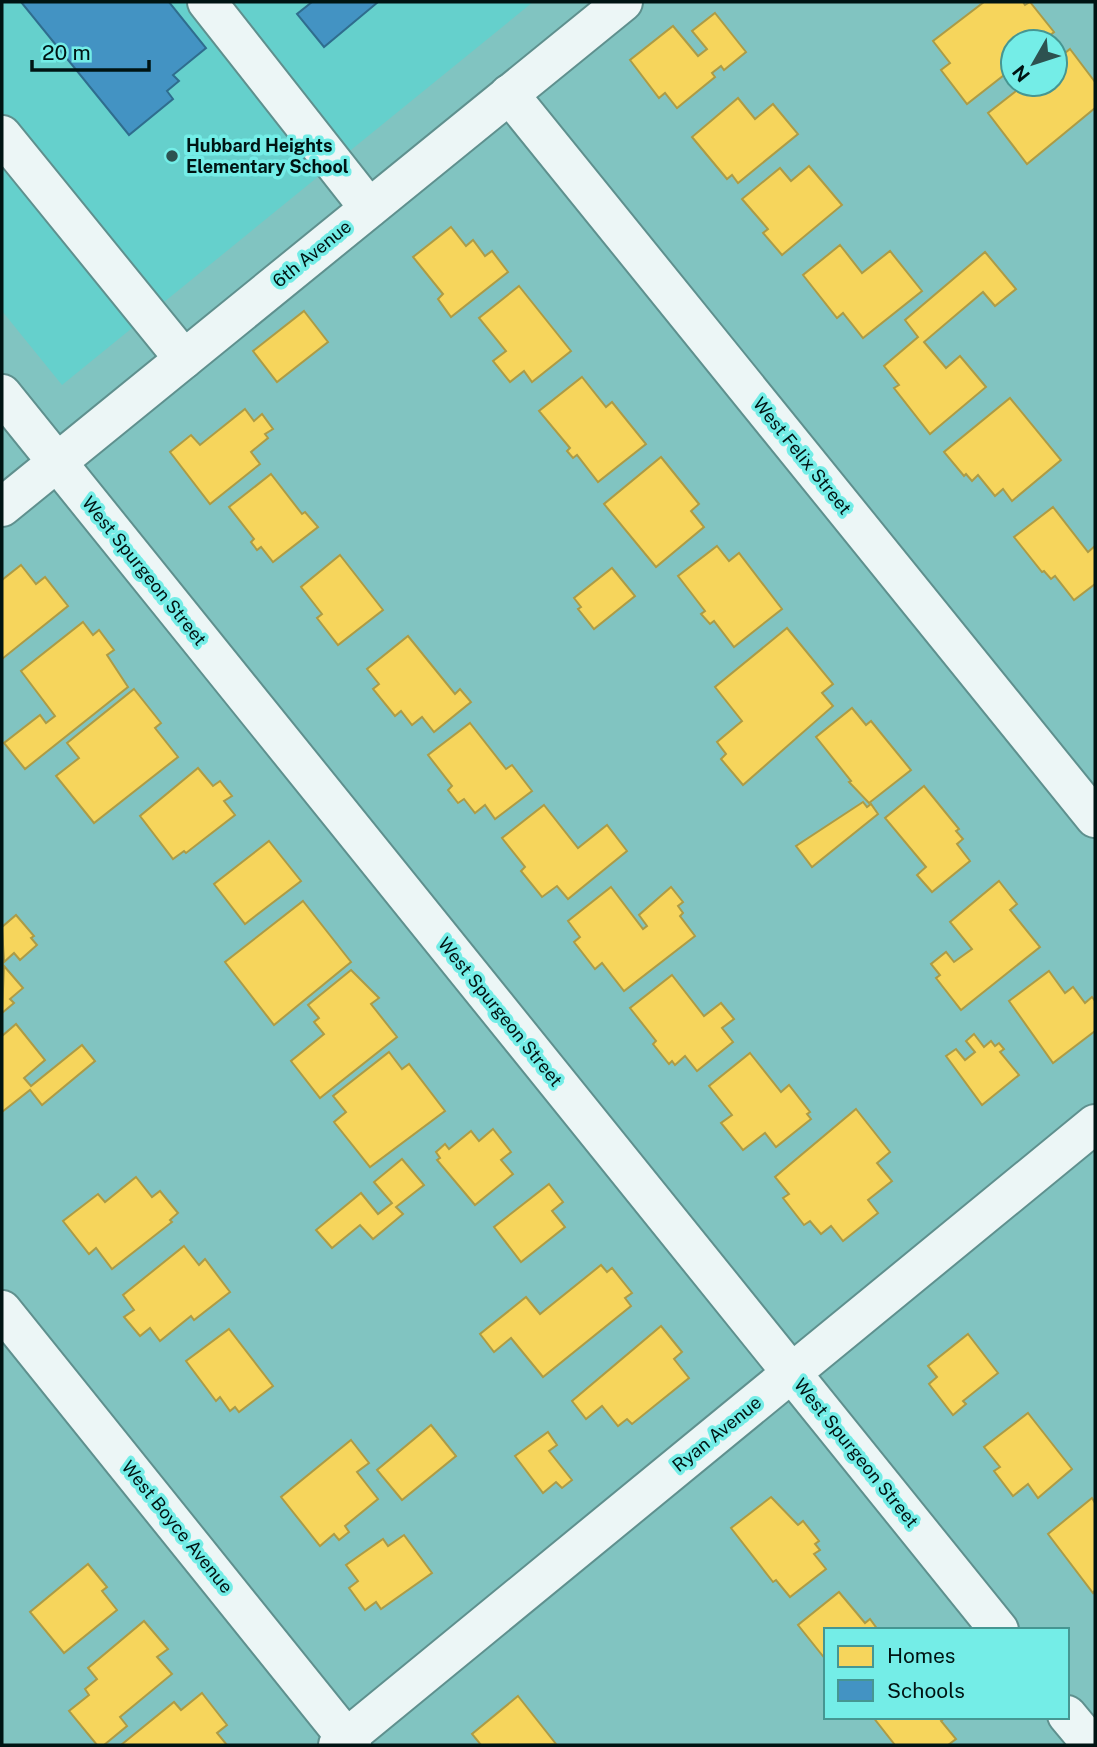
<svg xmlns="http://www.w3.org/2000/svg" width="1097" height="1747" font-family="'Public Sans',sans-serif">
	<rect width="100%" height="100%" fill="#81c4c1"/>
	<path fill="#65d0cc" d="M2,2H533L62,385L2,311Z"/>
	<g fill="#f6d55c" stroke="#ac9b46" stroke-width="2">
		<path d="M984,2H1023L1025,5L1030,2L1054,32L1042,42H1013V68L967,104L941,70L950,63L933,41Z"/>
		<path d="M715,13L746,52L724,70L721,66L712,73L715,77L677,108L665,93L659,98L630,60L673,26L698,56L707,49L692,31Z"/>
		<path d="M1070,49L1095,82V108L1027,164L988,113L1025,84H1055V61Z"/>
		<path d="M738,98L755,119L773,104L798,134L738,183L732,175L727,179L692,137Z"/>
		<path d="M809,166L842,205L782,255L763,233L768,229L742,199L780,168L791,181Z"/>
		<path d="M451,227L466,246L473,240L485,256L492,251L508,272L451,317L438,299L443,294L413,257Z"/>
		<path d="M840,245L862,273L890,251L922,291L863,338L843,313L837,318L803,275Z"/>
		<path d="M985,252L1016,289L995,306L983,292L924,342L946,368L960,356L986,387L930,434L894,388L899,385L884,366L918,337L905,320Z"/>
		<path d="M519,286L571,351L532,382L524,371L510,382L493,361L506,351L479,318Z"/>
		<path d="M304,311L328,342L277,382L253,351Z"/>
		<path d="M582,377L606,407L612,402L646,444L598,482L577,455L573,458L567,451L570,448L539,411Z"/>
		<path d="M1010,398L1061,460L1012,501L1003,489L995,496L978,475L972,481L966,474L964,476L944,452Z"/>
		<path d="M245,409L254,421L262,414L273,429L265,434L268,438L251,452L260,464L210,504L170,452L191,435L200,445Z"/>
		<path d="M661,457L699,504L691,511L704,527L656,567L604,504Z"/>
		<path d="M271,474L302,514L305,512L318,527L273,562L261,547L257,550L251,542L254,539L229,507Z"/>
		<path d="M1053,507L1088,552L1095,546V584L1074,600L1055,576L1051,579L1044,571L1042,572L1014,537Z"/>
		<path d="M717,546L729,561L739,553L782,609L734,647L714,621L710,624L701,614L705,611L678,576Z"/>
		<path d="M340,555L383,610L338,645L317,618L322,614L301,587Z"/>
		<path d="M21,565L36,584L45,577L68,606L2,659V580Z"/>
		<path d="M612,568L635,596L594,629L578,609L581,607L574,598Z"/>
		<path d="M83,622L93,635L99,630L114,650L107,655L128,687L25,769L4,743L40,715L46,723L55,716L21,671Z"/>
		<path d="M787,628L833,684L822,693L833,706L743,785L721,759L726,754L717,742L742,721L715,687Z"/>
		<path d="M408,636L455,694L460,689L471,702L434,732L422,717L412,725L401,711L395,716L373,689L379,684L367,669Z"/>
		<path d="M134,689L161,723L155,728L178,757L94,823L56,776L79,758L67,743Z"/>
		<path d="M852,708L866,725L871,721L911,770L869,803L849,782L851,781L816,737Z"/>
		<path d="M470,723L506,769L512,765L532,791L495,819L485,805L475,813L464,799L458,803L448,790L452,786L428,755Z"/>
		<path d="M198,768L213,786L220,781L232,796L224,801L235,815L186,853L184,851L173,859L140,816Z"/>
		<path d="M924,786L959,829L956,831L963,839L957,844L970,861L932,892L917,875L926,867L885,818Z"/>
		<path d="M863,802L867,807L871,804L878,814L812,867L796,846Z"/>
		<path d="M544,805L578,848L607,825L627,851L568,899L557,886L542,897L521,871L525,867L502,838Z"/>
		<path d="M269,841L301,881L245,924L214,884Z"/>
		<path d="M999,881L1017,904L1010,910L1040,947L961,1010L936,978L940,975L931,964L946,952L954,962L972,949L950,922Z"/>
		<path d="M611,887L643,929L647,926L639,915L671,887L683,902L678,906L683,913L680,916L695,936L624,991L602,963L595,969L574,942L580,937L568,921Z"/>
		<path d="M303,901L351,962L274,1025L225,962Z"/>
		<path d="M16,915L34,936L31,938L37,945L20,960L14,953L4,962L2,927Z"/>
		<path d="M4,966L23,988L10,999L14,1003L2,1013Z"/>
		<path d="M351,970L379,998L371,1004L397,1037L320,1098L291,1061L324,1034L314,1022L319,1018L308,1005Z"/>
		<path d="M1049,971L1065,993L1073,987L1085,1003L1092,997L1095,1001V1031L1053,1063L1009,1001Z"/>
		<path d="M672,975L704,1016L721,1003L734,1019L722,1028L733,1042L697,1071L685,1056L675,1065L672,1061L669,1064L653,1044L656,1041L630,1008Z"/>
		<path d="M16,1024L45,1060L24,1078L31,1086L82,1045L95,1061L42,1105L30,1090L2,1112V1036Z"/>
		<path d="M974,1034L984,1047L991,1041L995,1046L999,1043L1004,1049L1000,1052L1019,1075L982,1105L946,1056L956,1049L965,1060L975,1052L966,1041Z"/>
		<path d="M389,1052L402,1069L409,1064L445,1111L370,1167L334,1122L346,1112L333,1096Z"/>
		<path d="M750,1053L781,1092L789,1085L810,1112L807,1114L811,1119L776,1147L765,1133L743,1150L721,1123L732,1115L709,1086Z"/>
		<path d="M856,1109L890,1152L877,1163L892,1181L868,1200L878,1213L843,1241L831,1226L821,1234L810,1221L804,1225L783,1198L789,1194L775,1177Z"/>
		<path d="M493,1129L511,1152L501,1160L513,1174L475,1205L437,1160L440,1158L436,1152L445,1144L449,1149L471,1131L479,1141Z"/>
		<path d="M402,1159L424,1185L396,1207L403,1214L373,1239L360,1225L332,1248L316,1230L361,1193L378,1214L392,1203L374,1182Z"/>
		<path d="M136,1177L152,1197L160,1191L178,1213L170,1220L172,1222L112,1269L96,1248L89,1254L63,1221L98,1194L105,1202Z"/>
		<path d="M549,1184L563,1202L552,1211L565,1227L521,1262L494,1227Z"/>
		<path d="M184,1246L199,1265L205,1259L230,1292L194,1320L191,1316L160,1341L150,1328L140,1336L124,1317L134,1310L123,1295Z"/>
		<path d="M601,1265L607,1272L612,1268L632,1293L625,1298L631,1306L543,1377L511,1338L494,1352L480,1334L526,1297L540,1314Z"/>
		<path d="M661,1326L682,1352L674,1359L689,1378L632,1424L627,1419L618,1426L602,1406L586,1419L572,1401Z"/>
		<path d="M229,1329L273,1386L239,1412L235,1407L230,1411L220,1397L216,1401L186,1361Z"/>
		<path d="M968,1334L998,1373L963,1401L966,1404L953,1415L929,1384L937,1377L928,1366Z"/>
		<path d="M1028,1413L1072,1469L1038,1498L1028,1484L1013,1496L994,1471L1000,1467L984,1447Z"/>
		<path d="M431,1425L456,1456L402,1500L377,1470Z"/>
		<path d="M548,1432L557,1445L549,1451L572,1480L562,1488L556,1482L543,1493L515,1456Z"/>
		<path d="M351,1440L369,1463L357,1472L378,1499L345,1526L349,1532L339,1540L334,1534L320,1546L281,1497Z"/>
		<path d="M771,1497L798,1525L803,1521L819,1541L815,1544L820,1550L814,1554L826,1569L790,1597L776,1580L773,1582L731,1528Z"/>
		<path d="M1092,1498L1095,1503V1590L1093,1593L1048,1534Z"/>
		<path d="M404,1535L432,1573L381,1609L376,1602L365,1610L349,1588L358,1581L346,1565L383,1539L388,1546Z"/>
		<path d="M88,1564L107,1587L102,1591L117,1610L64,1653L30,1612Z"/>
		<path d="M839,1592L865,1623L870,1619L878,1630H826V1660L798,1625Z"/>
		<path d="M144,1621L168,1649L157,1657L172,1674L120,1717L127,1726L104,1745H97L69,1711L89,1695L85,1689L97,1679L88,1668Z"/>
		<path d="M202,1693L227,1725L217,1733L227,1745H121L174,1702L181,1710Z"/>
		<path d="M518,1696L556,1744L481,1745L472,1734Z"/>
		<path d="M873,1717H946L941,1721L956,1739L948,1745H895Z"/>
	</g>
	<g fill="#4393c3" stroke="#2f6d8e" stroke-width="2">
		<path d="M21,2H169L206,48L173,75L179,81L167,91L173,99L129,135Z"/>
		<path d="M312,2H378L324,47L297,14Z"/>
	</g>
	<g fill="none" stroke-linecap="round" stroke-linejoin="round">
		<g stroke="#5f908e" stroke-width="42">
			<g id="minor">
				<path d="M207,2L369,208"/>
				<path d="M509,94L1095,818"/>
				<path d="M2,135L184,359"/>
				<path d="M2,394L999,1630"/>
				<path d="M2,507L623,2"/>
				<path d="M2,1310L352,1745"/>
				<path d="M1067,1715L1092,1745"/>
				<path d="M338,1745L1095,1124"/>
			</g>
		</g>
		<use href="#minor" stroke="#ecf6f6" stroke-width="38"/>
	</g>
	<circle fill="#2d5250" stroke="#74ede7" stroke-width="2.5" cx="172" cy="156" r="7"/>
	<g text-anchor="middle" stroke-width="7" stroke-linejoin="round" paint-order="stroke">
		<g font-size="18" font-weight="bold" fill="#001413" stroke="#74ede7" text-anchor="start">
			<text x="186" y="152">Hubbard Heights<tspan x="186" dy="21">Elementary School</tspan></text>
		</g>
		<g font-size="18" fill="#001413" stroke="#74ede7">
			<text transform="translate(312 254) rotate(-39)" y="6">6th Avenue</text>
			<text transform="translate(802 456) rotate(51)" y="6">West Felix Street</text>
			<text transform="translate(144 571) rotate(51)" y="6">West Spurgeon Street</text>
			<text transform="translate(500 1012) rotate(51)" y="6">West Spurgeon Street</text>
			<text transform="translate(717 1434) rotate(-39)" y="6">Ryan Avenue</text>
			<text transform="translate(856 1453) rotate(51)" y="6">West Spurgeon Street</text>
			<text transform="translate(177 1527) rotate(51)" y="6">West Boyce Avenue</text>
		</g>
	</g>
	<rect width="1097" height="1747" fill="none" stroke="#001413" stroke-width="7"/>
	<rect x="824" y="1628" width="245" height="91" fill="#74ede7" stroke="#469692" stroke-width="2"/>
	<rect x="838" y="1646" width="35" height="21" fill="#f6d55c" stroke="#469692" stroke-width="2"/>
	<text x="887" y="1663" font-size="21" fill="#001413">Homes</text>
	<rect x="838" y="1680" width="35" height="21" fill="#4393c3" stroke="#469692" stroke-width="2"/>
	<text x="887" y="1698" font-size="21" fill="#001413">Schools</text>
	<g transform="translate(1034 63) rotate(231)"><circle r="33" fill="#74ede7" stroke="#469692" stroke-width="2"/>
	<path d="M0-5L12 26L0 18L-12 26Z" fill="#2d5250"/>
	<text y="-10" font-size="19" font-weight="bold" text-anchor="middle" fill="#001413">N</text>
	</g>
	<path d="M32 60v10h117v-10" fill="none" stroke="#001413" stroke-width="3.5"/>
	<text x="42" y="60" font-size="21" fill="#001413" stroke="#74ede7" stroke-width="5" paint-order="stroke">20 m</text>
</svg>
